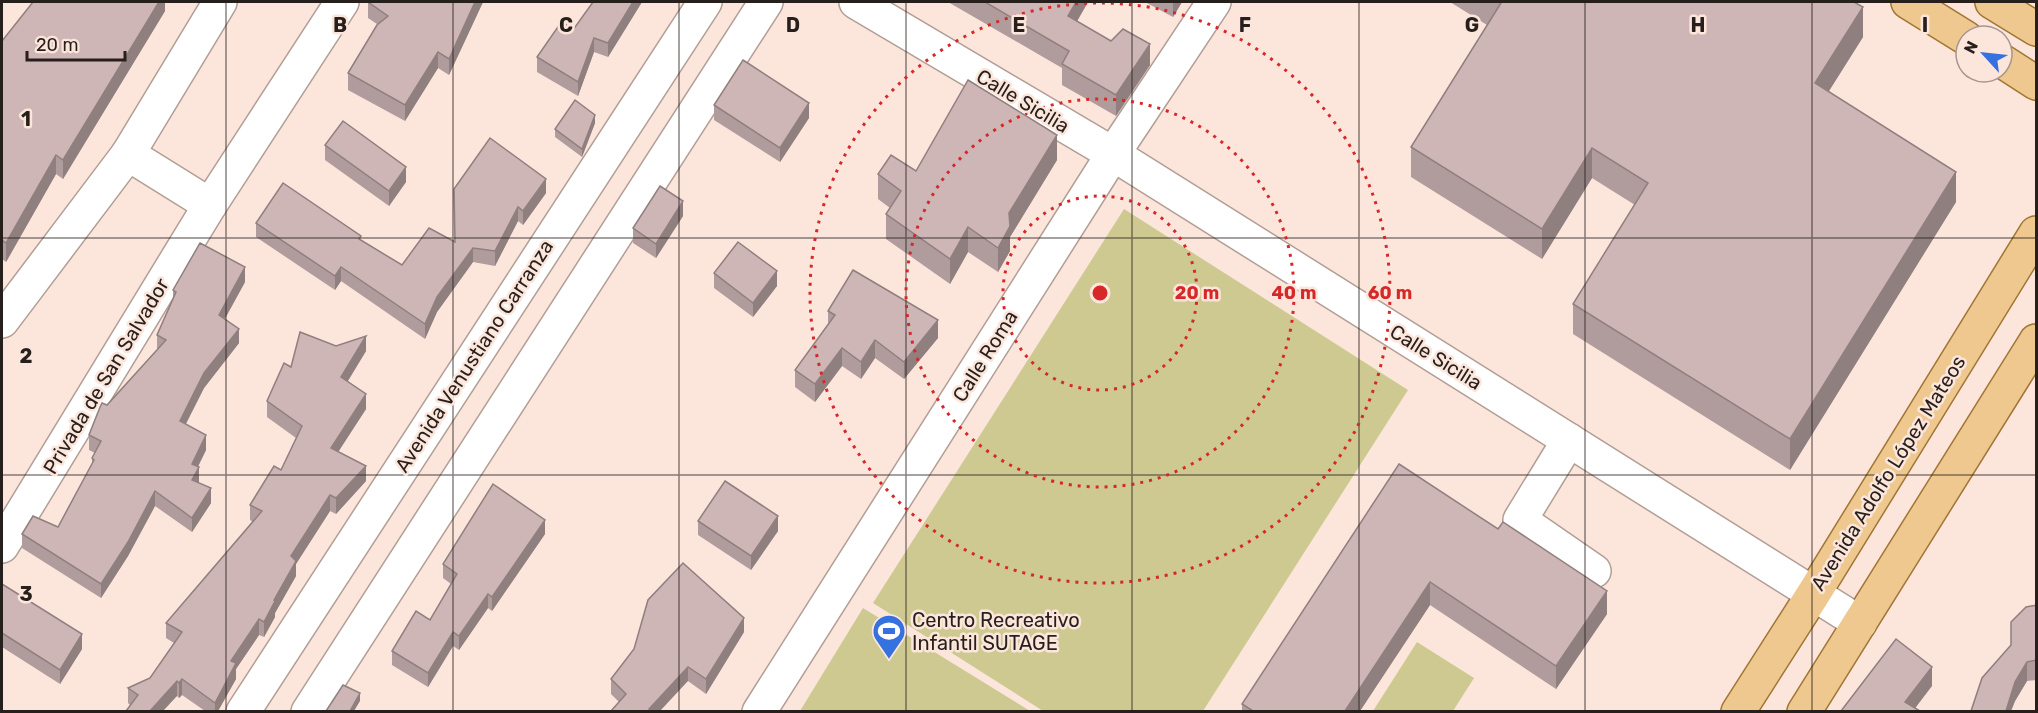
<svg xmlns="http://www.w3.org/2000/svg" width="2038" height="713" font-family="Rubik,sans-serif">
	<rect width="100%" height="100%" fill="#fce6dc"/>
	<g fill="#cec991">
		<path d="M1124,209L1408,390L1203,711H1043L873,603Z"/>
		<path d="M863,608L1030,711H800Z"/>
		<path d="M1417,642L1474,678L1453,711H1373Z"/>
	</g>
	<g fill="none" stroke-linecap="round" stroke-linejoin="round">
		<g stroke="#b29e95" stroke-width="36">
			<g id="minor">
				<path d="M856,2L1113,154L1860,623"/>
				<path d="M128,154L210,205"/>
				<path d="M2,321L128,154L220,2"/>
				<path d="M1569,440L1520,520L1594,571"/>
				<path d="M2,546L210,205L342,2"/>
				<path d="M243,712L705,2"/>
				<path d="M308,712L766,2"/>
				<path d="M759,712L1113,154L1214,2"/>
			</g>
		</g>
		<g stroke="#a17534" stroke-width="36">
			<g id="major">
				<path d="M1908,2L1966,38"/>
				<path d="M1992,2L2036,29"/>
				<path d="M2002,61L2036,83"/>
				<path d="M1738,712L1814,593L2036,233"/>
				<path d="M1804,712L2036,341"/>
			</g>
		</g>
		<use href="#minor" stroke="#fff" stroke-width="33"/>
		<use href="#major" stroke="#eec88e" stroke-width="33"/>
	</g>
	<g fill="#b19c9d">
		<path d="M165,2V11L63,179L56,174L6,262L2,259V41Z"/>
		<path d="M368,2H483L449,75L438,68L405,121L348,90V73L377,24L368,18Z"/>
		<path d="M642,2L608,57L594,52L578,96L537,72V57Z"/>
		<path d="M948,2H1088L1077,21L1150,65L1116,116L1062,85V68Z"/>
		<path d="M1145,2H1182L1173,17Z"/>
		<path d="M1450,2H1854L1863,37L1829,91L1956,202L1790,470L1573,334V304L1635,205L1592,178L1542,259L1411,177V147L1487,25Z"/>
		<path d="M714,105L809,118L780,162L714,120Z"/>
		<path d="M595,123L582,157L555,137V129Z"/>
		<path d="M325,145L406,182L389,206L325,160Z"/>
		<path d="M1057,160L1010,237V251L998,272L968,252L950,284L886,239V214L890,208L878,199V174Z"/>
		<path d="M454,189L546,193L523,225L518,221L495,266L473,262L437,312L425,339L341,281L335,290L256,237V223L361,240L402,265L455,241Z"/>
		<path d="M683,216L656,258L633,243V228Z"/>
		<path d="M714,273L777,286L753,317L714,288Z"/>
		<path d="M245,282L225,319L239,343L204,388L186,424L206,450L198,467L199,483L211,503L192,532L155,506L128,556L101,598L22,548V534L58,527L92,464V458L95,453L89,450V435L107,405L157,350V335L173,299V290Z"/>
		<path d="M828,311L938,338L904,379L875,358L861,379L842,366L815,402L795,387V370L828,325Z"/>
		<path d="M336,346L366,351L348,381L366,409L338,452L366,481L336,514L330,511L296,564V576L275,613V617L264,637L259,635L236,669V679L218,711H205L182,695L179,698L177,696L130,705L128,703V688L150,678L174,643L166,638V623L253,522L250,520V505L281,470L296,438L267,417V401L291,367Z"/>
		<path d="M1399,464L1607,614L1556,689L1430,605L1360,711H1242V704Z"/>
		<path d="M698,521L778,531L751,570L698,535Z"/>
		<path d="M545,534L492,611L488,608L459,650L453,646L428,687L392,665V651L430,620L451,584L443,578V564Z"/>
		<path d="M2,585L82,649L60,684L2,647Z"/>
		<path d="M2037,605V680L2027,681L2015,701L2011,711H1971L2011,645Z"/>
		<path d="M744,632L706,694L688,681L619,702L611,694V679Z"/>
	</g>
	<g fill="#907f7f">
		<path d="M159,2H165V11L63,179V160Z"/>
		<path d="M475,2H483L449,75V59Z"/>
		<path d="M633,2H642L608,57V43Z"/>
		<path d="M1076,2H1088L1068,37V16Z"/>
		<path d="M1173,2H1182L1173,17Z"/>
		<path d="M1863,7V37L1815,113V83Z"/>
		<path d="M594,38V52L578,96V82Z"/>
		<path d="M1150,44V65L1116,116V95Z"/>
		<path d="M438,52V68L405,121V105Z"/>
		<path d="M809,103V118L780,162V148Z"/>
		<path d="M595,115V123L582,157V149Z"/>
		<path d="M1057,135V160L1010,237V251L998,272V248L1009,213Z"/>
		<path d="M1592,148V178L1542,259V229Z"/>
		<path d="M56,155V174L6,262V243Z"/>
		<path d="M406,167V182L389,206V191Z"/>
		<path d="M1956,172V202L1790,470V439Z"/>
		<path d="M546,179V193L523,225V211Z"/>
		<path d="M683,201V216L656,258V244Z"/>
		<path d="M518,207V221L495,266V251Z"/>
		<path d="M968,227V252L950,284V259Z"/>
		<path d="M473,248V262L437,312L425,339V324L437,297Z"/>
		<path d="M245,267V282L219,329V315Z"/>
		<path d="M341,267V281L335,290V276Z"/>
		<path d="M777,271V286L753,317V303Z"/>
		<path d="M938,320V338L904,379V362Z"/>
		<path d="M239,329V343L204,388L180,435V421L204,373Z"/>
		<path d="M366,336V351L341,392V377Z"/>
		<path d="M875,340V358L861,379V362Z"/>
		<path d="M842,348V366L815,402V384Z"/>
		<path d="M366,394V409L331,463V448Z"/>
		<path d="M206,435V450L192,478V464Z"/>
		<path d="M366,466V481L336,514V498Z"/>
		<path d="M199,467V482L192,494V480Z"/>
		<path d="M211,488V503L192,532V518Z"/>
		<path d="M155,491V506L128,556L101,598V584Z"/>
		<path d="M330,495V511L296,564V576L275,613V617L264,637V622L291,556Z"/>
		<path d="M778,516V531L751,570V556Z"/>
		<path d="M545,520V534L492,611V597Z"/>
		<path d="M1430,582V605L1360,711H1345Z"/>
		<path d="M1607,591V614L1556,689V666Z"/>
		<path d="M488,594V608L459,650V636Z"/>
		<path d="M744,618V632L706,694V679Z"/>
		<path d="M259,619V635L236,669V679L218,711H215V703L231,661Z"/>
		<path d="M453,632V646L428,687V673Z"/>
		<path d="M82,634V649L60,684V670Z"/>
		<path d="M2027,662V681L2015,701L2011,711H2006L2015,682Z"/>
		<path d="M688,667V681L660,711H649V709Z"/>
		<path d="M1932,667V686L1913,711L1905,702Z"/>
		<path d="M182,679V695L179,698V683Z"/>
		<path d="M177,681V696L163,711H150Z"/>
		<path d="M360,693V701L354,711H350Z"/>
	</g>
	<g fill="#ceb5b6" stroke="#907f7f" stroke-width="1.5">
		<path d="M33,2H159L63,160L56,155L6,243L2,240V41Z"/>
		<path d="M368,2H475L449,59L438,52L405,105L348,73L377,25L388,16Z"/>
		<path d="M593,2H633L608,43L594,38L578,82L537,57L562,21L573,30Z"/>
		<path d="M985,2H1076L1068,16L1111,41L1123,29L1150,44L1116,95L1062,64L1069,51Z"/>
		<path d="M1499,2H1854L1863,7L1815,83L1956,172L1790,439L1573,304L1648,183L1592,148L1542,229L1411,147L1501,3Z"/>
		<path d="M743,60L809,103L780,148L714,105Z"/>
		<path d="M968,80L1057,135L1009,213L1010,226L998,248L968,227L950,259L886,214L901,191L878,174L891,155L916,171Z"/>
		<path d="M575,100L595,115L582,149L555,129Z"/>
		<path d="M343,121L406,167L389,191L325,145Z"/>
		<path d="M490,138L546,179L523,211L518,207L495,251L473,248L437,297L425,324L341,267L335,276L256,223L283,183L361,236L359,239L402,265L429,228L455,242L454,189Z"/>
		<path d="M660,186L683,201L656,244L633,228Z"/>
		<path d="M738,242L777,271L753,303L714,273Z"/>
		<path d="M200,243L245,267L219,315L239,329L204,373L180,421L206,435L192,464L199,467L192,480L211,488L192,518L155,491L128,542L101,584L22,534L33,516L58,527L94,460L92,458L101,441L89,435L100,407L102,403L107,405L166,340L157,335L176,292L173,290Z"/>
		<path d="M853,270L938,320L904,362L875,340L861,362L842,348L815,384L795,370L835,315L828,311Z"/>
		<path d="M300,332L336,346L366,336L341,377L366,394L331,448L366,466L336,498L330,495L291,556L296,561L274,600L275,601L264,622L259,619L231,661L236,663L215,703L182,679L179,683L177,681L150,711H126L138,695L128,688L150,678L182,632L166,623L262,511L250,505L274,466L281,470L302,426L267,401L284,363L291,367Z"/>
		<path d="M1399,464L1498,529L1503,522L1607,591L1556,666L1430,582L1345,711H1253L1242,704Z"/>
		<path d="M725,481L778,516L751,556L698,521Z"/>
		<path d="M493,484L545,520L492,597L488,594L459,636L453,632L428,673L392,651L416,611L430,620L457,574L443,564Z"/>
		<path d="M683,563L744,618L706,679L688,667L649,709L653,711H611L626,694L611,679L634,649L648,600Z"/>
		<path d="M2,584L82,634L60,670L2,633Z"/>
		<path d="M2037,605V660L2027,662L2015,682L2006,711H1971L1982,678L2011,645V622L2026,607Z"/>
		<path d="M1896,639L1932,667L1905,702L1920,711H1841Z"/>
		<path d="M343,685L360,693L350,711H326Z"/>
	</g>
	<path fill="none" stroke="#271f1b" stroke-width="1.5" stroke-opacity="0.55" d="M226,2V712M453,2V712M679,2V712M906,2V712M1132,2V712M1359,2V712M1585,2V712M1812,2V712M2,238H2036M2,475H2036"/>
	<g fill="none" stroke="#d62828" stroke-width="3" stroke-dasharray="3 6">
		<circle cx="1100" cy="293" r="97"/>
		<circle cx="1100" cy="293" r="194"/>
		<circle cx="1100" cy="293" r="290"/>
	</g>
	<defs>
		<g id="stadium-pin" transform="scale(1.725)"><path d="M0 17L-7.5 6A9.5 9.5 0 1 1 7.5 6Z" fill="#3571df" stroke="#fce6dc"/><path d="M0-5a6.5 5 0 1 0 0 10a6.5 5 0 1 0 0-10ZM-3.5-1.8h7v3.6h-7Z" fill="#fff"/></g>
	</defs>
	<g fill-rule="evenodd">
		<use href="#stadium-pin" x="889" y="631"/>
	</g>
	<g text-anchor="middle" stroke-width="5" stroke-linejoin="round" paint-order="stroke">
		<g font-size="20" fill="#271f1b" stroke="#fce6dc">
			<text transform="translate(1023 101) rotate(31)" y="7">Calle Sicilia</text>
			<text transform="translate(474 356) rotate(-57)" y="7">Avenida Venustiano Carranza</text>
			<text transform="translate(985 356) rotate(-58)" y="7">Calle Roma</text>
			<text transform="translate(1436 357) rotate(32)" y="7">Calle Sicilia</text>
			<text transform="translate(106 376) rotate(-59)" y="7">Privada de San Salvador</text>
			<text transform="translate(1888 473) rotate(-58)" y="7">Avenida Adolfo López Mateos</text>
		</g>
		<g font-size="20" fill="#271f1b" stroke="#fce6dc" text-anchor="start">
			<text x="912" y="627">Centro Recreativo<tspan x="912" dy="23">Infantil SUTAGE</tspan></text>
		</g>
	</g>
	<g font-size="20" text-anchor="middle" font-weight="bold" fill="#271f1b" stroke="#fce6dc" stroke-width="5" stroke-linejoin="round" paint-order="stroke">
		<text x="340" y="32">B</text>
		<text x="566" y="32">C</text>
		<text x="793" y="32">D</text>
		<text x="1019" y="32">E</text>
		<text x="1245" y="32">F</text>
		<text x="1472" y="32">G</text>
		<text x="1698" y="32">H</text>
		<text x="1925" y="32">I</text>
		<text x="26" y="126">1</text>
		<text x="26" y="363">2</text>
		<text x="26" y="601">3</text>
	</g>
	<circle cx="1100" cy="293" r="9" fill="#d62828" stroke="#fce6dc" stroke-width="3"/>
	<g font-size="18" text-anchor="middle" font-weight="bold" fill="#d62828" stroke="#fce6dc" stroke-width="5" stroke-linejoin="round" paint-order="stroke">
		<text x="1197" y="299">20 m</text>
		<text x="1294" y="299">40 m</text>
		<text x="1390" y="299">60 m</text>
	</g>
	<rect width="2038" height="713" fill="none" stroke="#271f1b" stroke-width="6"/>
	<g transform="translate(1984 54) rotate(297)"><circle r="28" fill="#fce6dc" stroke="#a7968f" stroke-width="1.5"/>
	<path d="M0-4.5L10 22L0 15L-10 22Z" fill="#3571df"/>
	<text y="-9" font-size="16" font-weight="bold" text-anchor="middle" fill="#271f1b">N</text>
	</g>
	<path d="M27 51v9h98v-9" fill="none" stroke="#271f1b" stroke-width="3"/>
	<text x="36" y="51" font-size="18" fill="#271f1b" stroke="#fce6dc" stroke-width="4.5" paint-order="stroke">20 m</text>
</svg>
